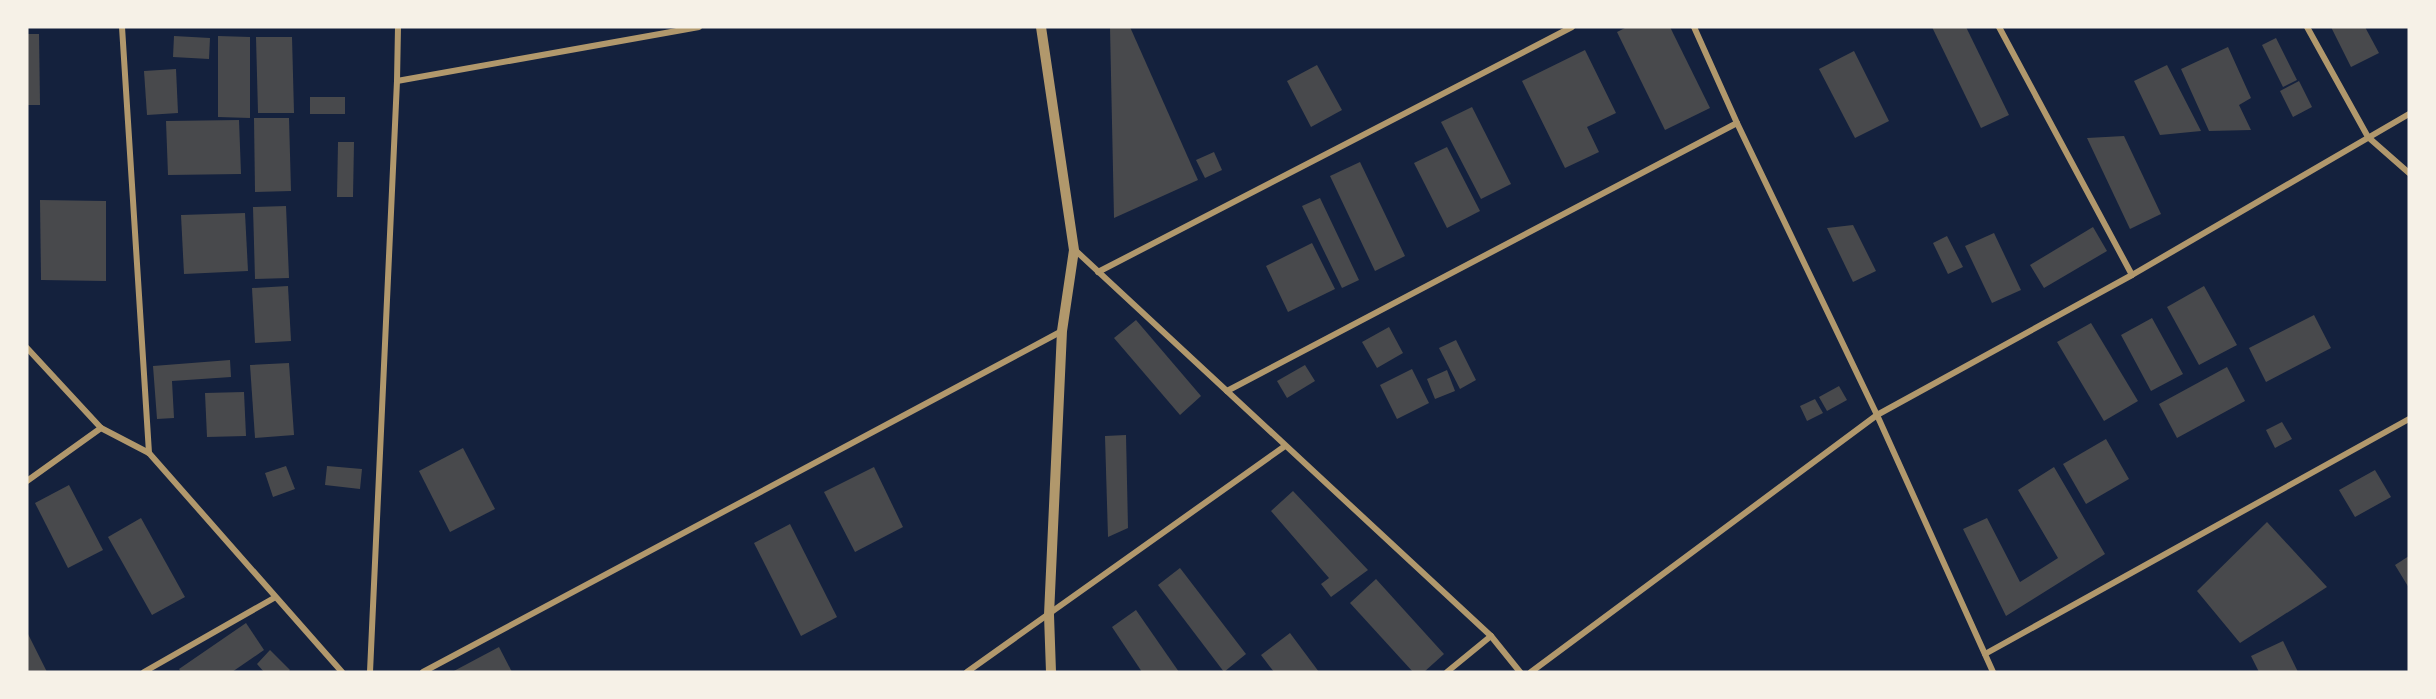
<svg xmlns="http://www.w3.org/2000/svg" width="2436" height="699" font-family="'Fira Sans',sans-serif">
	<rect width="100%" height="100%" fill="#14213d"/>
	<g fill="#48494c">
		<path d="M1110,27H1130L1198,180L1114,218Z"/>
		<path d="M1627,27H1670L1710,108L1665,130L1617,32Z"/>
		<path d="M1932,27H1966L2009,115L1981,128Z"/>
		<path d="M2331,27H2365L2379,53L2351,67Z"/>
		<path d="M27,34H39L40,105H27Z"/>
		<path d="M174,36L210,38L209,59L173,57Z"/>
		<path d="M218,36L250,37V118L218,117Z"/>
		<path d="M256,37H292L294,113H258Z"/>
		<path d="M2276,38L2297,80L2283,87L2262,45Z"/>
		<path d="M2228,47L2251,98L2239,105L2251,130L2209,131L2181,69Z"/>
		<path d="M1585,50L1616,113L1587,127L1599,152L1565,168L1522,81Z"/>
		<path d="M1854,51L1889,121L1855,138L1819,69Z"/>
		<path d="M1317,65L1342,110L1311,127L1287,81Z"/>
		<path d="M2167,65L2201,131L2160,135L2134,81Z"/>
		<path d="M176,69L178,113L147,115L144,71Z"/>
		<path d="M2299,81L2312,107L2293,117L2280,91Z"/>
		<rect x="310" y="97" width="35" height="17"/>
		<path d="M1472,107L1511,184L1481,199L1441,122Z"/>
		<path d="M254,118H289L291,191L255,192Z"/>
		<path d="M239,120L241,174L168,175L166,121Z"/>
		<path d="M2124,136L2161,214L2130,229L2087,138Z"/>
		<path d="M338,142H354L353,197H337Z"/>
		<path d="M1447,147L1480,211L1447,228L1414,163Z"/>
		<path d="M1214,152L1222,170L1205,178L1196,160Z"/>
		<path d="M1360,162L1405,256L1375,271L1330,176Z"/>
		<path d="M1320,198L1359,280L1342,288L1302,206Z"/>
		<path d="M40,200L106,201V281L41,280Z"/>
		<path d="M286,206L289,278L255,279L253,207Z"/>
		<path d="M245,213L248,271L184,274L181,215Z"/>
		<path d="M1853,225L1876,271L1853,282L1827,228Z"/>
		<path d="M2093,227L2107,251L2044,288L2030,265Z"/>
		<path d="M1994,233L2021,290L1992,303L1965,246Z"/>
		<path d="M1947,236L1963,267L1948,274L1933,243Z"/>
		<path d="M1312,243L1335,289L1288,312L1266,266Z"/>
		<path d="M288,286L291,341L255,343L252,288Z"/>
		<path d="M2204,286L2237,345L2199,365L2167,307Z"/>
		<path d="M2314,315L2331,348L2266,382L2249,348Z"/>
		<path d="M2152,318L2183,374L2151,391L2121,335Z"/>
		<path d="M1136,320L1201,396L1180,415L1114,338Z"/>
		<path d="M2091,323L2138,401L2104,421L2057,342Z"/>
		<path d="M1389,327L1403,353L1377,368L1362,342Z"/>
		<path d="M1456,340L1476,380L1460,389L1439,348Z"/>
		<path d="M230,360L231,377L172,381L174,418L157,419L153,366Z"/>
		<path d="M289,363L294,435L255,438L250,365Z"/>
		<path d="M1305,365L1315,381L1287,398L1277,381Z"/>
		<path d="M2227,367L2245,401L2177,438L2159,404Z"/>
		<path d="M1412,369L1429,403L1397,419L1380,385Z"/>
		<path d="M1447,370L1455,391L1435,399L1427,379Z"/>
		<path d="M1839,386L1847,400L1827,411L1819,397Z"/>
		<path d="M244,392L246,436L207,437L205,393Z"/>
		<path d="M1815,399L1823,413L1807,421L1800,406Z"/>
		<path d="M2282,422L2292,439L2275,448L2266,430Z"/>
		<path d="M1126,435L1128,528L1108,537L1105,436Z"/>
		<path d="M2106,439L2129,479L2086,504L2063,464Z"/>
		<path d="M463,448L495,509L450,532L419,471Z"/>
		<path d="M286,466L295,489L273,497L265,473Z"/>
		<path d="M327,466L362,469L360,489L325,485Z"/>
		<path d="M874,467L903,527L855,552L824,492Z"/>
		<path d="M2054,467L2105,554L2006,616L1963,529L1987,518L2020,582L2058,558L2018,490Z"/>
		<path d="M2375,470L2391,497L2355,517L2339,490Z"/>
		<path d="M69,485L103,550L68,568L35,503Z"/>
		<path d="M1293,491L1368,570L1331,597L1321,584L1329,578L1271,511Z"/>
		<path d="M141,518L185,597L152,615L108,537Z"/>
		<path d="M2267,522L2327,587L2240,643L2197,591Z"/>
		<path d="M790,524L837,617L801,636L754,543Z"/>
		<path d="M2409,556V588L2395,565Z"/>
		<path d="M1180,568L1246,654L1224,672L1158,585Z"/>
		<path d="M1376,579L1444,654L1424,672H1413L1350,603Z"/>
		<path d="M1136,610L1179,672H1142L1112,627Z"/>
		<path d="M246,623L264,650L232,672H181L179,669Z"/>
		<path d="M27,632L47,672H27Z"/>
		<path d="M1290,633L1319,672H1274L1261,655Z"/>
		<path d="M2283,641L2298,672H2259L2251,656Z"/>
		<path d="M499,647L512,672H452Z"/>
		<path d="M270,650L290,670L288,672H264L257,664Z"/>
	</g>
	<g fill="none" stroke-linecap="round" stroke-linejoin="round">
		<g stroke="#b1986c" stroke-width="6">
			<path d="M122,27L149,453"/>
			<path d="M1694,27L1737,123L1877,415L1993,672"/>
			<path d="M1999,27L2132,275"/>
			<path d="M2307,27L2368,137L2409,173"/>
			<path d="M397,81L699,27"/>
			<path d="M1075,250L1491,636L1520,672"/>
			<path d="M1098,272L1572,27"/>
			<path d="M27,348L101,428L149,453L342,672"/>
			<path d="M1227,391L1737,123"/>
			<path d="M27,481L101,428"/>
			<path d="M1985,654L2409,419"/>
			<path d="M144,672L274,598"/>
			<path d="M370,672L397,81L398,27"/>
			<path d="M423,672L1062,331"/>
			<path d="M967,672L1285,446"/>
			<path d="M1447,672L1491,636"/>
			<path d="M1531,672L1877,415L2132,275L2409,114"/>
		</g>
		<path stroke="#b1986c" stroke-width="10" d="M1041,27L1074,250L1062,331L1049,615L1051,672"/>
	</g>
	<rect width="2436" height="699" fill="none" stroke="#f6f1e7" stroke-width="57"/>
</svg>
